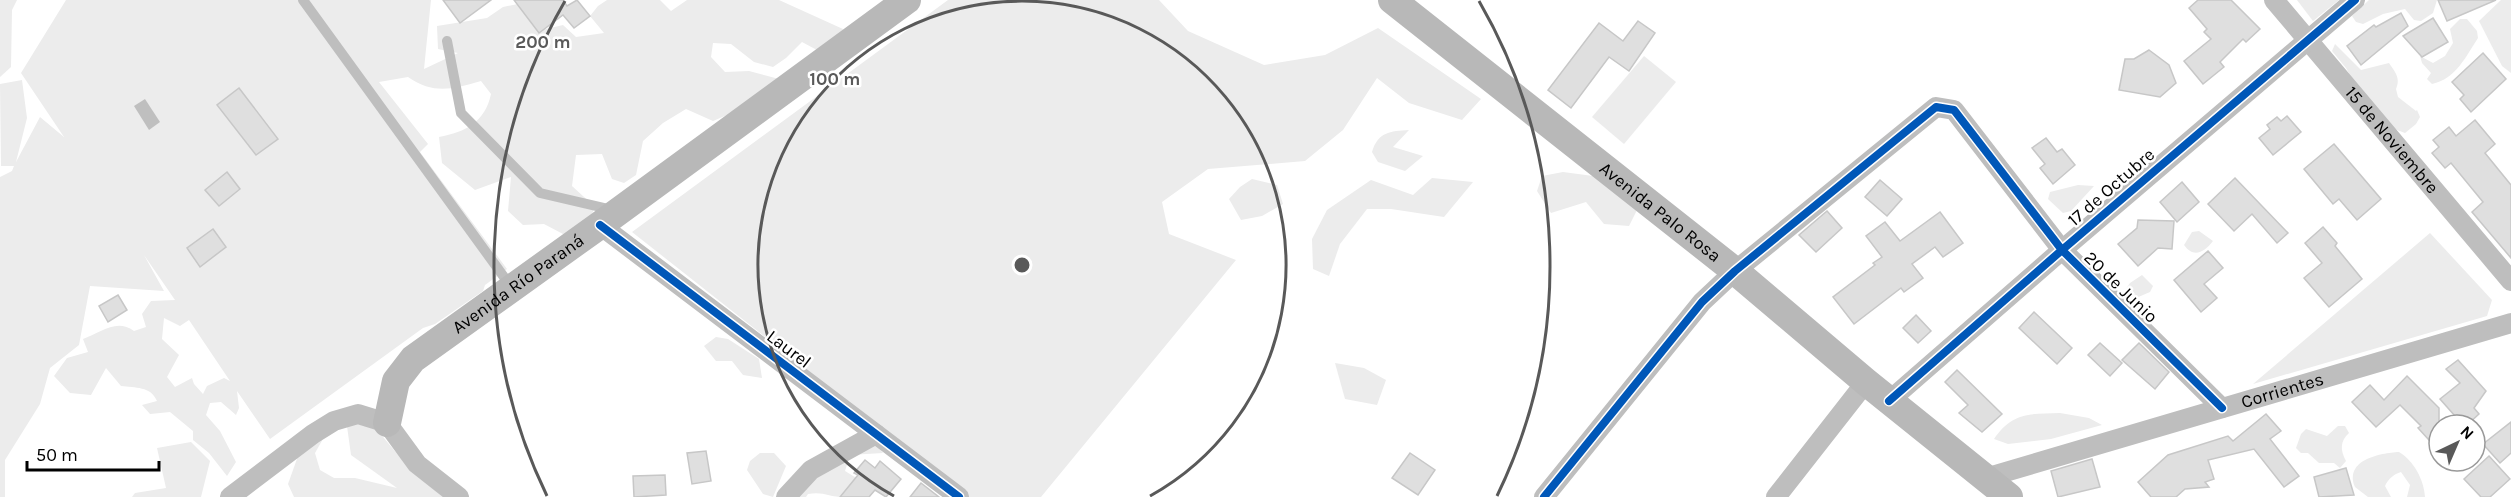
<svg xmlns="http://www.w3.org/2000/svg" width="2511" height="497" font-family="Karla,sans-serif">
	<rect width="100%" height="100%" fill="#fff"/>
	<g fill="#ececec" fill-rule="evenodd">
		<path d="M0,0H17L12,10L11,67L0,77Z"/>
		<path d="M66,0H431L424,69L458,53L438,49L437,26L487,18L503,7L523,3L542,30L563,25L576,37L604,33L590,16L598,6L607,0H660L671,11L687,0H779L843,29L838,50L830,57L802,42L786,58L773,67L754,62L731,44L713,43L711,57L725,72L749,71L779,79L751,105L713,121L686,109L663,123L643,141L636,175L624,183L612,179L602,154L576,155L572,186L595,207L585,230L563,234L544,224L523,225L508,211L511,177L475,190L442,163L439,137C466,132 485,122 491,94L481,81C453,89 434,95 408,77L379,82L428,144L420,152L507,269L485,285L483,291L435,324L423,328L270,439L237,391L239,408L236,415L221,402L210,403L206,415L220,431L236,462L227,476L209,453L193,440V431L170,412L150,414L142,405L157,401C151,386 135,388 121,386L106,368L91,395L70,393L54,376L67,358L88,352L83,339C101,333 116,318 134,331L146,327L142,314L151,301L175,300L144,255L164,291L90,286L79,345L50,368L40,404L5,460V497H0V177L12,171L14,166H1L0,84L22,80L27,118L16,162L40,117L64,137L21,73ZM164,318L180,326L189,320L230,381L224,378L207,386L203,394L194,384L192,378L175,387L167,377L179,355L162,339Z"/>
		<path d="M948,0H1159L1188,31L1264,65L1325,55L1378,28L1481,99L1462,120L1409,103L1377,78L1343,130L1305,161L1208,169L1162,202L1169,234L1236,260L1041,497H968L632,232Z"/>
		<path d="M2297,0H2339L2313,21Z"/>
		<path d="M2369,0H2437L2433,13L2421,21L2414,20L2405,9L2383,14L2363,24L2356,22L2352,16Z"/>
		<path d="M2501,0H2511V73L2502,66L2479,21Z"/>
		<path d="M2460,19H2467L2477,31L2478,38C2466,56 2456,79 2432,84L2427,79L2431,73L2422,63L2420,56L2433,63L2445,56L2453,43L2450,29Z"/>
		<path d="M2335,44L2361,70L2389,63C2395,72 2401,78 2396,89L2398,97L2416,111L2417,110L2420,117L2416,124L2405,133L2384,125L2357,88L2346,68L2332,51Z"/>
		<path d="M1644,56L1676,82L1624,144L1592,117Z"/>
		<path d="M1409,130L1393,147L1423,156L1405,171L1378,162L1372,152C1378,132 1390,131 1409,130Z"/>
		<path d="M1563,172L1593,176L1638,208L1629,226L1604,224L1586,202L1551,213L1537,191L1542,176Z"/>
		<path d="M1432,178L1473,182L1444,217L1391,209H1367L1340,244L1329,276L1313,269L1312,239L1327,210L1371,180L1413,195Z"/>
		<path d="M1252,179L1277,185L1283,204L1262,216L1241,220L1229,199L1240,187Z"/>
		<path d="M2078,185L2094,186L2071,211L2063,213L2048,199L2050,192Z"/>
		<path d="M2199,231L2213,241C2204,253 2193,258 2184,245L2192,232Z"/>
		<path d="M2430,233L2492,300L2487,316L2253,384Z"/>
		<path d="M2142,275L2153,286L2150,292L2136,298L2126,289L2130,283Z"/>
		<path d="M716,337L728,339L759,359L762,378L743,375L732,361H716L704,346Z"/>
		<path d="M1335,363L1364,368L1386,380L1377,405L1345,399Z"/>
		<path d="M2060,413L2089,418L2102,425L2051,439L2008,444L1994,439C2012,412 2030,414 2060,413Z"/>
		<path d="M369,418C391,449 414,475 444,497H294L288,484L298,456L332,423L315,453L320,470L334,478H355L397,488L351,455L346,419Z"/>
		<path d="M2338,426H2345L2349,433C2340,441 2340,450 2346,461L2340,468L2334,463H2319L2308,453H2301L2296,448L2301,434L2306,429L2327,436Z"/>
		<path d="M873,441L883,453L850,455L845,471L858,479L844,497C829,497 823,491 808,494L806,497H781Z"/>
		<path d="M191,442L210,461L201,497H132L135,493L166,488L157,448Z"/>
		<path d="M2399,452C2414,461 2424,480 2425,497H2407L2410,485L2401,472C2394,474 2388,479 2385,486L2391,497H2368L2355,487C2344,460 2380,453 2399,452Z"/>
		<path d="M760,453H774L786,466L773,497L763,494L747,470L750,461Z"/>
	</g>
	<path fill="#bfbfbf" d="M145,99L160,122L149,130L134,106Z"/>
	<g fill="#dfdfdf" stroke="#c7c7c7" stroke-width="1.5">
		<path d="M443,0H491L460,23Z"/>
		<path d="M514,0H563L567,6L577,0L590,16L574,28L563,15L539,33Z"/>
		<path d="M2198,0H2231L2260,29L2246,42L2243,39L2220,62L2224,67L2203,84L2184,61L2211,39L2204,32L2207,29L2189,8Z"/>
		<path d="M2438,0H2496L2447,21Z"/>
		<path d="M2401,13L2408,26L2361,65L2347,46L2374,25L2376,27Z"/>
		<path d="M2433,18L2448,42L2422,57L2403,36Z"/>
		<path d="M1638,21L1655,33L1629,71L1609,57L1571,108L1548,90L1599,23L1623,41Z"/>
		<path d="M2149,50L2169,65L2176,83L2160,97L2119,90L2125,59H2134Z"/>
		<path d="M2483,53L2506,79L2471,112L2460,99L2464,95L2452,82Z"/>
		<path d="M239,88L278,139L256,155L217,105Z"/>
		<path d="M2287,116L2301,132L2273,155L2259,138L2270,129L2267,125L2277,117L2281,121Z"/>
		<path d="M2475,120L2495,144L2485,153L2511,185V258L2472,212L2483,202L2451,163L2445,168L2432,153L2439,147L2433,140L2449,127L2456,136Z"/>
		<path d="M2046,138L2057,152L2062,149L2075,165L2053,184L2040,168L2045,164L2032,148Z"/>
		<path d="M2334,144L2381,199L2357,220L2339,199L2333,204L2304,169Z"/>
		<path d="M227,172L240,189L219,206L205,190Z"/>
		<path d="M2235,178L2288,233L2277,243L2252,214L2234,231L2208,204Z"/>
		<path d="M1880,180L1902,199L1887,216L1865,197Z"/>
		<path d="M2182,182L2199,202L2177,222L2160,202Z"/>
		<path d="M1827,211L1842,228L1816,252L1799,235Z"/>
		<path d="M1940,212L1963,243L1943,257L1935,247L1912,264L1923,278L1904,292L1901,288L1854,324L1833,297L1875,265L1873,263L1882,257L1866,236L1885,222L1900,241Z"/>
		<path d="M2138,220L2174,221L2172,249L2158,248L2138,266L2118,244L2137,228Z"/>
		<path d="M2323,227L2337,243L2335,246L2362,279L2329,307L2304,278L2322,263L2305,243Z"/>
		<path d="M213,229L226,247L200,267L187,248Z"/>
		<path d="M2208,251L2223,268L2204,284L2217,298L2201,312L2174,280Z"/>
		<path d="M118,295L127,310L108,322L99,306Z"/>
		<path d="M2034,312L2072,348L2057,364L2019,328Z"/>
		<path d="M1916,315L1931,331L1918,343L1903,328Z"/>
		<path d="M2100,343L2122,363L2110,376L2088,355Z"/>
		<path d="M2139,343L2169,372L2155,389L2122,360Z"/>
		<path d="M2458,360L2486,391L2474,408L2479,414L2467,425H2463L2440,399L2460,383L2446,369Z"/>
		<path d="M1957,370L2002,414L1982,432L1959,413L1968,405L1945,382Z"/>
		<path d="M2407,376L2439,408V451L2418,428L2421,426L2400,405L2376,427L2352,402L2370,385L2384,400Z"/>
		<path d="M2266,414L2281,431L2270,439L2299,476L2284,487L2254,449L2208,460L2214,479L2205,482L2209,487L2185,489L2176,497H2151L2138,482L2168,455L2228,436L2233,441Z"/>
		<path d="M2511,422V453L2500,463L2483,444Z"/>
		<path d="M706,451L711,481L692,484L687,453Z"/>
		<path d="M1410,453L1435,470L1418,495L1392,478Z"/>
		<path d="M2489,456L2510,479L2490,497H2481L2464,479Z"/>
		<path d="M2092,459L2100,487L2058,497L2051,471Z"/>
		<path d="M865,460L875,468L880,461L901,479L886,497L875,490L869,497H840L858,475L854,473Z"/>
		<path d="M2346,468L2354,495L2319,497L2314,477Z"/>
		<path d="M665,475L666,495L634,497L633,476Z"/>
		<path d="M921,483L939,497H910Z"/>
	</g>
	<g fill="none" stroke-linecap="round" stroke-linejoin="round">
		<g stroke="#bebebe" stroke-width="10">
			<path d="M303,0L512,288"/>
			<path d="M447,41L461,113L540,193L613,210"/>
		</g>
		<g stroke="#bebebe" stroke-width="20">
			<path id="s1" d="M2274,0L2511,281"/>
			<path d="M600,225L959,497"/>
			<path d="M1889,401L2062,250L2355,0"/>
			<path id="s2" d="M1985,478L2511,323"/>
			<path d="M230,497L313,434L334,421L358,414L387,423L417,464L459,497"/>
			<path d="M786,497L811,470L876,434"/>
			<path d="M1544,497L1702,302L1735,271L1936,107L1954,110L2062,250L2222,408"/>
			<path d="M1776,497L1866,382"/>
		</g>
		<g stroke="#b8b8b8" stroke-width="28">
			<path id="s3" d="M1392,0L1735,271L1866,382L2009,497"/>
			<path id="s4" d="M387,423L396,381L413,359L600,225L907,0"/>
		</g>
		<g stroke="#fff" stroke-width="11">
			<g id="cycleway">
				<path d="M600,225L959,497"/>
				<path d="M1889,401L2062,250L2355,0"/>
				<path d="M1544,497L1702,302L1735,271L1936,107L1954,110L2062,250L2222,408"/>
			</g>
		</g>
		<use href="#cycleway" stroke="#0057b8" stroke-width="8"/>
	</g>
	<g fill="none" stroke="#595959" stroke-width="3">
		<path d="M894 496A264 264 0 1 1 1150 496"/>
		<path d="M547 496A528 528 0 0 1 565 1M1479 1A528 528 0 0 1 1497 496"/>
	</g>
	<g text-anchor="middle" stroke-width="5" stroke-linejoin="round" paint-order="stroke">
		<g font-size="18" fill="#000" stroke="#fff">
			<text dy="6" stroke="none"><textPath href="#s1" startOffset="183">15 de Noviembre</textPath></text>
			<text transform="translate(2111 187) rotate(-41)" y="6">17 de Octubre</text>
			<text dy="6" stroke="none"><textPath href="#s3" startOffset="342">Avenida Palo Rosa</textPath></text>
			<text dy="6" stroke="none"><textPath href="#s4" startOffset="200">Avenida Río Paraná</textPath></text>
			<text transform="translate(2121 287) rotate(44)" y="6">20 de Junio</text>
			<text transform="translate(789 349) rotate(37)" y="6">Laurel</text>
			<text dy="6" stroke="none"><textPath href="#s2" startOffset="310">Corrientes</textPath></text>
		</g>
	</g>
	<circle cx="1022" cy="265" r="9" fill="#595959" stroke="#fff" stroke-width="3"/>
	<g font-size="18" text-anchor="middle" font-weight="bold" fill="#595959" stroke="#fff" stroke-width="5" stroke-linejoin="round" paint-order="stroke">
		<text x="543" y="48">200 m</text>
		<text x="835" y="85">100 m</text>
	</g>
	<g transform="translate(2457 443) rotate(44)"><circle r="28" fill="#ffffff" stroke="#999999" stroke-width="1.5"/>
	<path d="M0-4.5L10 22L0 15L-10 22Z" fill="#595959"/>
	<text y="-9" font-size="16" font-weight="bold" text-anchor="middle" fill="#000000">N</text>
	</g>
	<path d="M27 461v9h132v-9" fill="none" stroke="#000000" stroke-width="3"/>
	<text x="36" y="461" font-size="18" fill="#000000" stroke="#ffffff" stroke-width="4.5" paint-order="stroke">50 m</text>
</svg>
